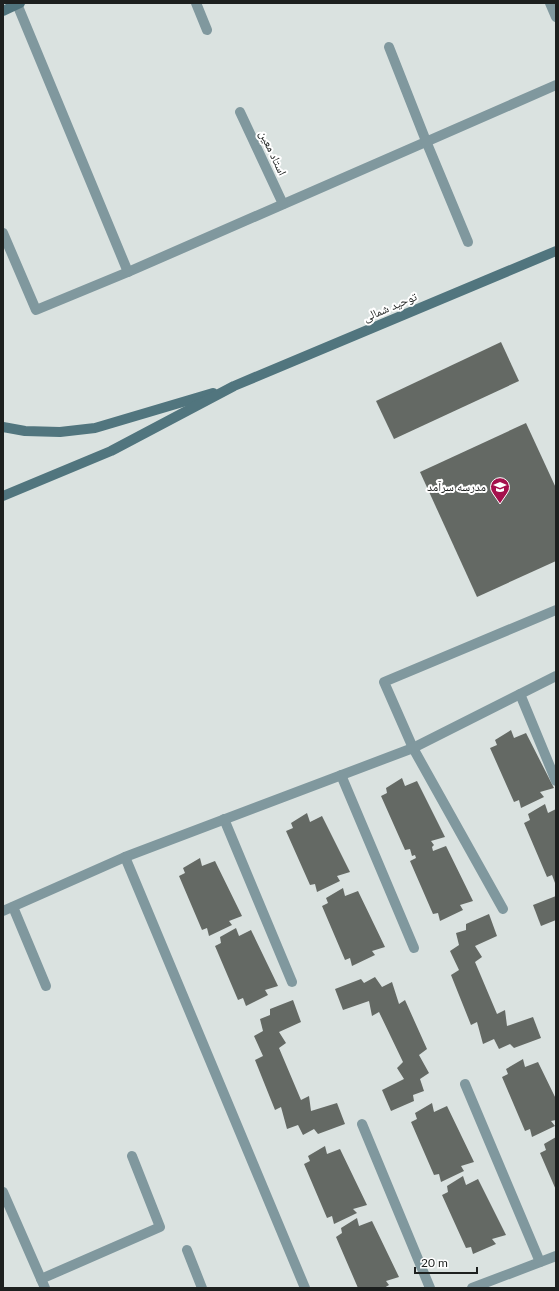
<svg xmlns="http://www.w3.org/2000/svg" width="559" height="1291" font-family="Lato,'Noto Naskh Arabic',sans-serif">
	<rect width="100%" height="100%" fill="#dae2e0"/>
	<g fill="#646964">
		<path d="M501,342L519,381L394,439L376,401Z"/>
		<path d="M526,423L556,488V561L477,597L420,472Z"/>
		<path d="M511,730L514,738L526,733L554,788L540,792L544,797L521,808L519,800L514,802L490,748L497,745L495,740Z"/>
		<path d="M402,778L405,786L417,781L445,837L431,841L434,845L432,847L433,851L446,846L473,901L460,905L463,910L440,921L438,913L433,914L410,861L416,858L415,855L412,856L410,849L405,850L381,796L387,793L386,788Z"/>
		<path d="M545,804L548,813L556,809V882L555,883L552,875L547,877L524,823L530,820L528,814Z"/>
		<path d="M307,813L310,822L322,816L350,872L337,876L340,881L317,892L315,884L310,885L286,831L293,828L291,823Z"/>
		<path d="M200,858L202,866L215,861L242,916L229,921L232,925L209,936L207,928L202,930L179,876L185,873L183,868Z"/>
		<path d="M343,888L345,896L358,891L385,947L372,951L375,955L352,966L350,958L345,960L322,906L328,903L326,898Z"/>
		<path d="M556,896V920L541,926L533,905Z"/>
		<path d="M489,914L497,936L475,946L482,957L475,962L497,1014L505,1010L507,1026L533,1017L541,1038L514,1048L510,1044L499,1049L494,1039L483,1044L477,1022L471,1025L451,975L459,970L450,951L459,945L456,933L466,930V924Z"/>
		<path d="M236,928L239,936L251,930L278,986L265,990L268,995L246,1006L243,998L238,1000L215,946L221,943L220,937Z"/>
		<path d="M375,977L382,987L392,982L399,1004L405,1000L427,1049L419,1055L429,1073L420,1079L424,1091L413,1095L414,1101L391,1111L382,1090L404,1079L397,1068L403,1062L379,1012L372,1016L369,1001L343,1010L335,989L361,979L364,983Z"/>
		<path d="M293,1000L301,1022L279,1032L286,1043L279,1048L301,1100L309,1096L311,1111L337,1103L345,1124L318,1134L314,1129L303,1135L298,1125L287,1129L281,1107L275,1110L255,1060L263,1056L254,1036L263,1031L260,1019L270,1015V1009Z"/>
		<path d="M523,1059L525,1067L538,1062L556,1099V1120L551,1121L555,1126L532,1137L530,1129L525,1131L502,1077L508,1074L506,1069Z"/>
		<path d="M432,1103L434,1112L447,1106L474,1162L461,1166L464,1171L441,1182L439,1174L434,1175L411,1122L417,1119L415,1113Z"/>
		<path d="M556,1137V1190L540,1153L546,1150L544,1144Z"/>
		<path d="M325,1146L327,1154L340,1149L367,1205L353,1209L357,1213L334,1224L332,1216L327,1218L304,1164L310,1161L308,1156Z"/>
		<path d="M463,1176L466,1185L478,1179L506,1235L492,1239L496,1244L473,1254L471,1247L466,1248L442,1195L448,1192L447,1186Z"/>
		<path d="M357,1218L359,1226L372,1221L399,1277L386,1281L389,1285L384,1288H358L336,1237L342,1233L341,1228Z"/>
	</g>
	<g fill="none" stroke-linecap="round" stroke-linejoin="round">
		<g stroke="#80989e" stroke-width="10">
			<path d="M196,3L207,30"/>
			<path d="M550,3L556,17"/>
			<path d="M17,4L128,272L556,85"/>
			<path d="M389,47L426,141L468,242"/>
			<path d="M240,112L283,204"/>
			<path d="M3,233L36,310L128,272"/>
			<path d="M520,694L556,781"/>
			<path d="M341,775L414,948"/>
			<path d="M224,819L292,982"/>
			<path d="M13,907L46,986"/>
			<path d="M503,909L413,748L384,682L556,610"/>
			<path d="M3,911L125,857"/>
			<path d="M465,1084L540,1262"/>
			<path d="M362,1124L430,1288"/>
			<path d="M3,1192L45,1288"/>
			<path d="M187,1250L202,1288"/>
			<path d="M41,1279L160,1227L132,1156"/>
			<path d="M305,1288L125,857L413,748L556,676"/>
			<path d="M472,1288L556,1256"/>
		</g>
		<g stroke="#51757e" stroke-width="10">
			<path d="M3,11L20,3"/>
			<path d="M3,427L25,431L60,432L95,428L213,393"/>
			<path d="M3,496L111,451L234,386L556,251"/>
		</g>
	</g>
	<defs>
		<g id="school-pin" transform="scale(1)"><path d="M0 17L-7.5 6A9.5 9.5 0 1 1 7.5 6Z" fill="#a5104c" stroke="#fff"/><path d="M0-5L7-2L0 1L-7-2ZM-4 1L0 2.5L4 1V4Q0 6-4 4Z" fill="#fff"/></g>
	</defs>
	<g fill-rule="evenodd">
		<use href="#school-pin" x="500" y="487"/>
	</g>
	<g text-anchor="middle" stroke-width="4" stroke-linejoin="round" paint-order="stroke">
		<g font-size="12" fill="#1d201f" stroke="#fff">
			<text transform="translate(273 153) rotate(65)" y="4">استاد معين</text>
			<text transform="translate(390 307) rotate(-23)" y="4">توحید شمالی</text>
		</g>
		<g font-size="12" fill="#1d201f" stroke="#fff" text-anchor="end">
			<text x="486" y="491">مدرسه سرآمد</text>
		</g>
	</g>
	<rect width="559" height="1291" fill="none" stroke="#1d201f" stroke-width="8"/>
	<path d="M415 1267v6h62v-6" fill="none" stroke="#1d201f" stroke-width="2"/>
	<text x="421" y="1267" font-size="12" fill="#1d201f" stroke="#ffffff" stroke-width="3" paint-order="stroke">20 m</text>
</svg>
